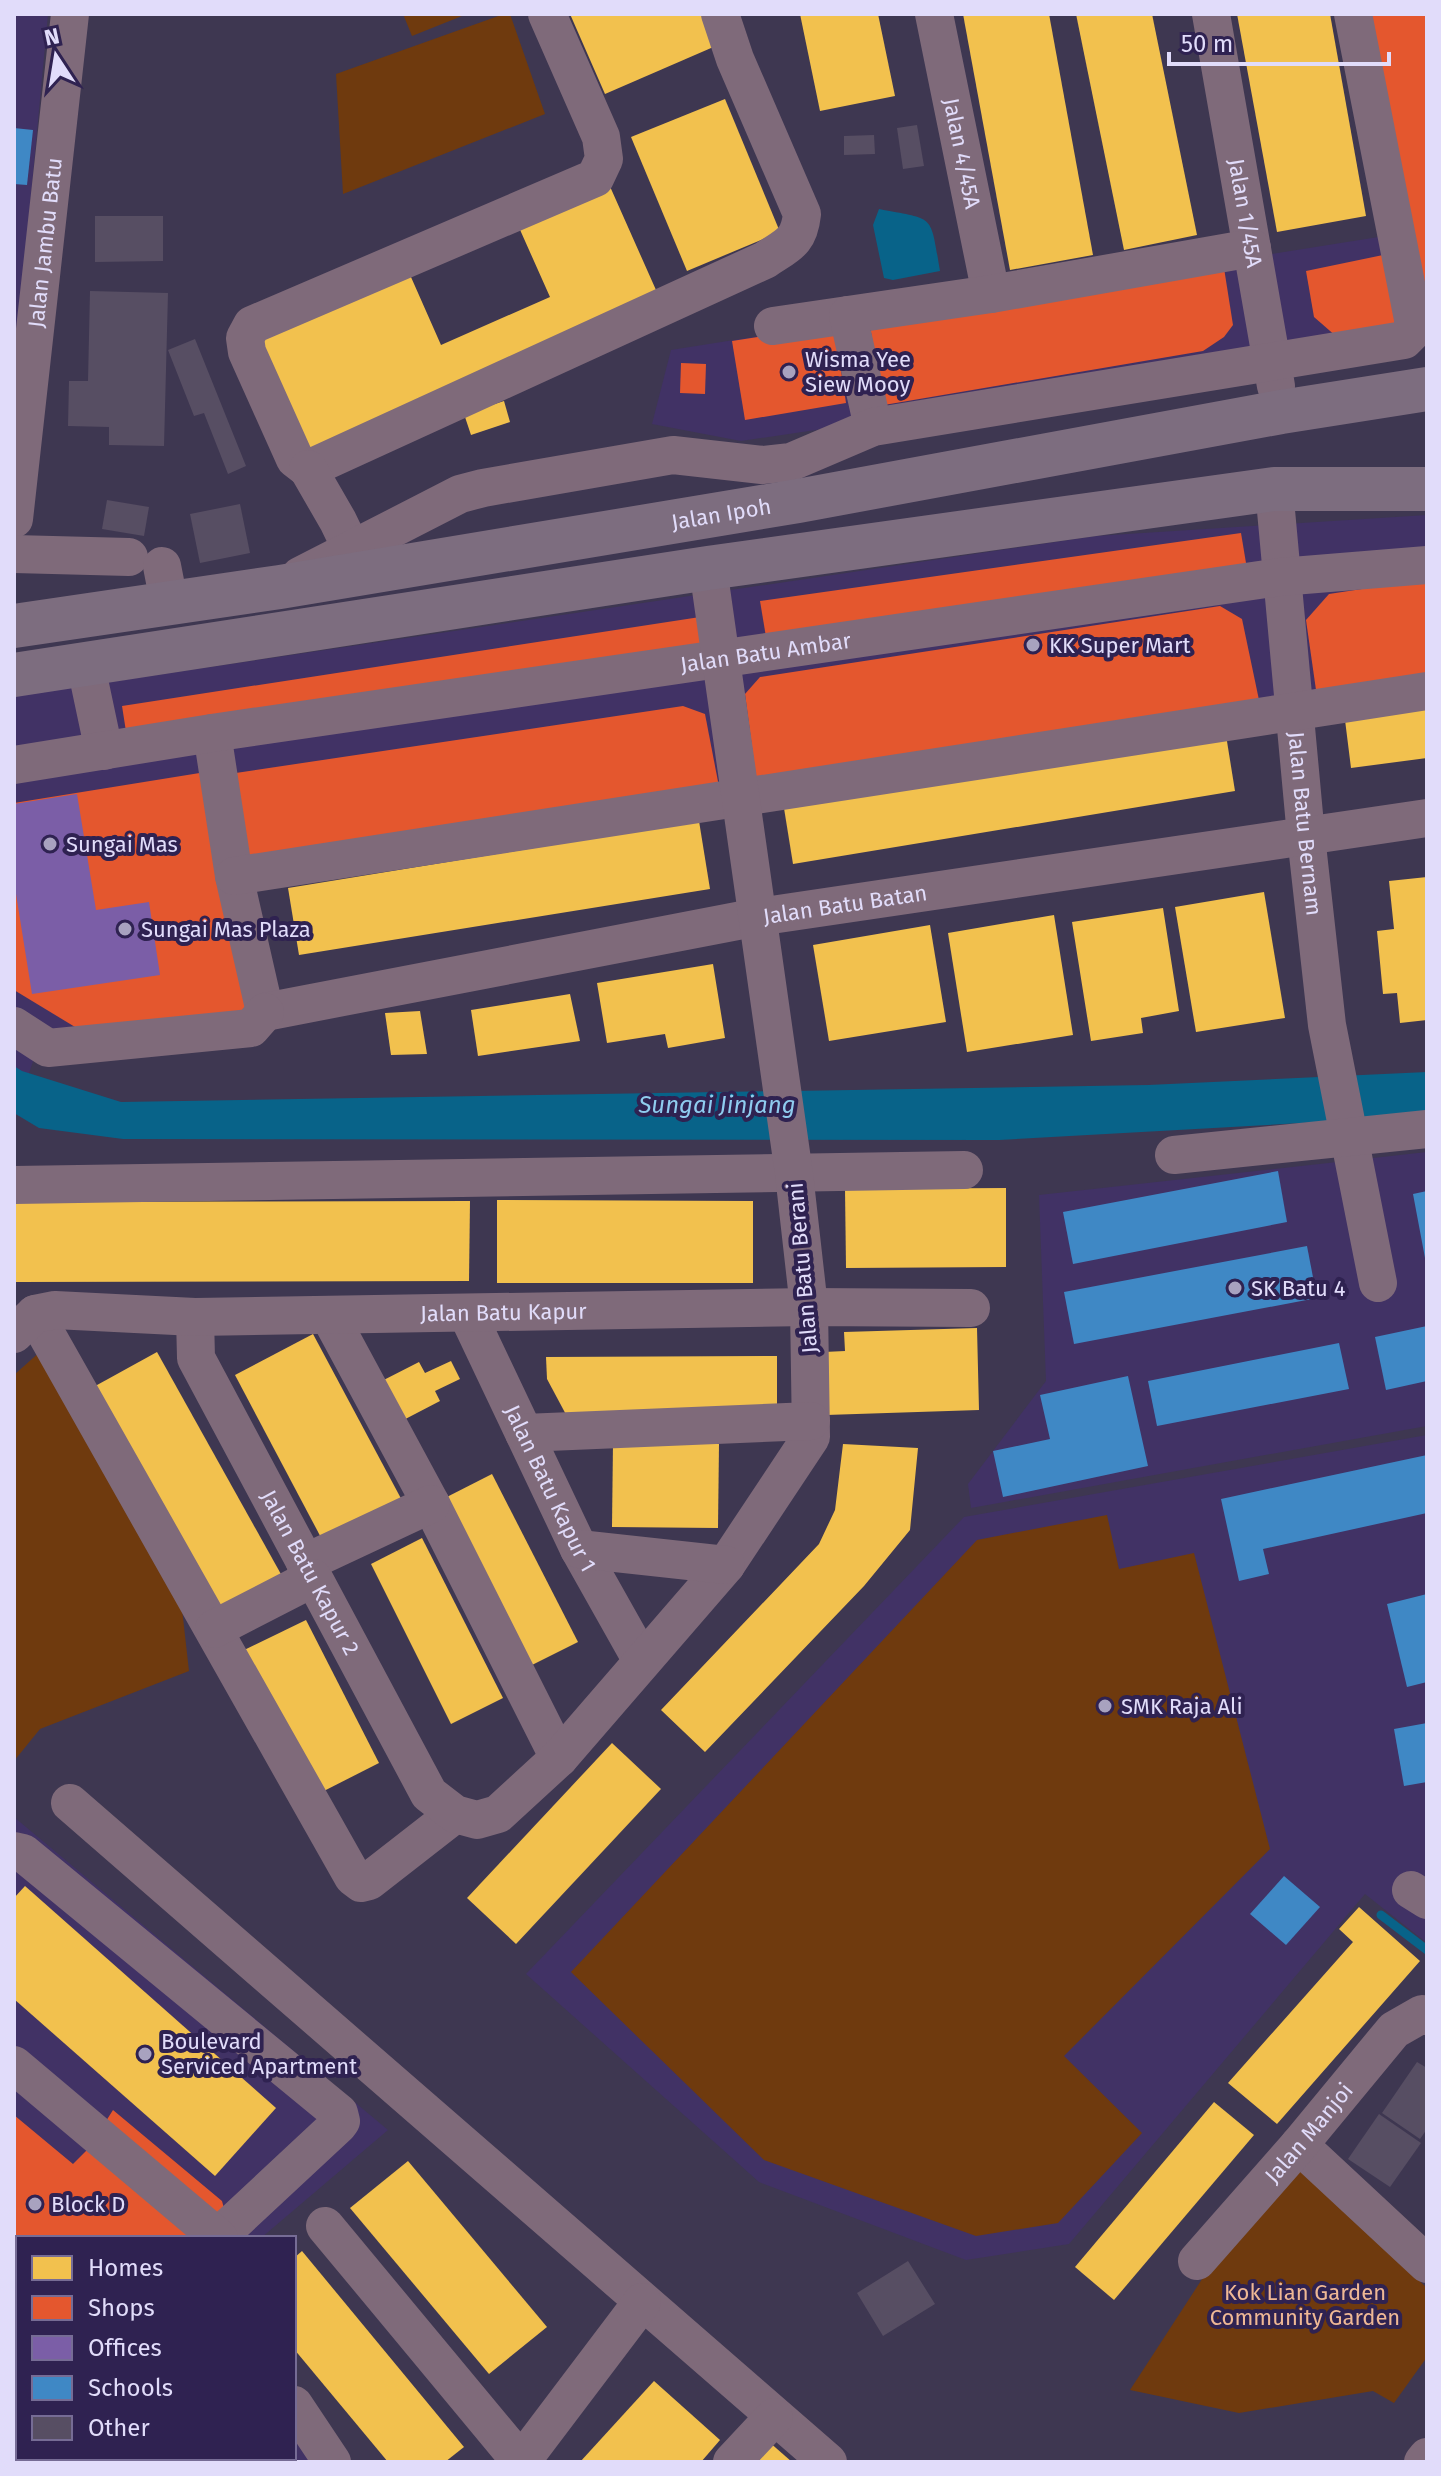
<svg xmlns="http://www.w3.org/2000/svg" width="1441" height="2476" font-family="'Fira Sans',sans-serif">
	<rect width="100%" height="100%" fill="#3e3751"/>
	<g fill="#413265">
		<path d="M14,14H48L14,377Z"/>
		<path d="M1391,235L1427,339L741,441L652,424L671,350Z"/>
		<path d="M1427,515V682L239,866L257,1034L39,1044L14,1117V696L1096,536Z"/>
		<path d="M1427,1152V1426L971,1508L968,1484L1046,1381L1039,1195Z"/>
		<path d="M1427,1435V1943L1365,1894L1069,2244L966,2260L759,2182L526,1974L964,1517Z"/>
		<path d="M14,1817L388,2130L261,2238H18V2458H294V2389L351,2462H14Z"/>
	</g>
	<g fill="#6f3a0e">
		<path d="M403,14H467L412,36Z"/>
		<path d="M504,14H510L545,114L343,194L336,74Z"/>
		<path d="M42,1350L180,1591L189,1671L40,1729L14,1761V1375Z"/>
		<path d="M1107,1515L1119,1569L1194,1553L1270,1849L1064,2056L1142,2133L1058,2223L976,2236L764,2160L571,1972L977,1540Z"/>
		<path d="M1298,2166L1427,2288V2357L1394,2403L1373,2391L1239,2413L1130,2390L1206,2273Z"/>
	</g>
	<g fill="#086389">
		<path d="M879,209C936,220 930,213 940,271L893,280L884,278L873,225Z"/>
		<path d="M14,1066L22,1071L121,1102L1148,1085L1427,1072V1116L999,1140L123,1139L39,1128L14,1113Z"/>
	</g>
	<g fill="#f2c14e">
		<path d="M570,14H704L718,45L605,94Z"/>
		<path d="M800,14H878L895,96L820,111Z"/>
		<path d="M963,14H1049L1093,255L1010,270Z"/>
		<path d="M1076,14H1152L1197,235L1124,250Z"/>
		<path d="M1237,14H1330L1366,216L1277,232Z"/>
		<path d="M725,99L780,232L687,271L631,137Z"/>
		<path d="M608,182L660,299L311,453L258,334L407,268L441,345L550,297L517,223Z"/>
		<path d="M504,401L510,422L471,435L464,414Z"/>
		<path d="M1427,701V758L1351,768L1344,712Z"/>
		<path d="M1225,729L1235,791L793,864L783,802Z"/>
		<path d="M699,821L710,889L299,955L288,888Z"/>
		<path d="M1427,877V1020L1400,1023L1397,993L1383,994L1377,931L1394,929L1389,881Z"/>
		<path d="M1264,892L1285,1018L1196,1032L1175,907Z"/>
		<path d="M1163,908L1179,1011L1141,1018L1143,1033L1091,1041L1072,922Z"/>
		<path d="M1054,915L1073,1035L967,1052L948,933Z"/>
		<path d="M930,925L946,1022L829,1041L813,945Z"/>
		<path d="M713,964L725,1038L668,1048L665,1034L607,1043L597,983Z"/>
		<path d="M570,994L580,1041L478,1056L471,1010Z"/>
		<path d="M420,1011L427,1054L391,1055L385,1013Z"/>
		<path d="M1006,1188V1267L846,1268L845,1189Z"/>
		<path d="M497,1200L753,1201V1283H497Z"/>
		<path d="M470,1201L469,1281L14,1282V1202Z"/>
		<path d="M977,1328L979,1410L826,1415L824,1352L845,1351L844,1332Z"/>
		<path d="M313,1334L405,1506L326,1547L235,1375Z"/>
		<path d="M157,1352L282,1576L214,1614L88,1390Z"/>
		<path d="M777,1356V1422H570L547,1379L546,1357Z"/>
		<path d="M451,1361L460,1379L435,1391L440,1401L390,1427L370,1387L419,1362L425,1373Z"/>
		<path d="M613,1443L719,1444L718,1528L612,1527Z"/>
		<path d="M843,1444L918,1448L910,1530L864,1586L705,1752L661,1710L819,1544L835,1510Z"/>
		<path d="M492,1474L578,1642L524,1669L437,1502Z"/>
		<path d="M422,1538L503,1698L451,1724L371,1564Z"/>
		<path d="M306,1620L379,1763L314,1796L240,1652Z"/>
		<path d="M612,1743L661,1789L516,1944L467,1898Z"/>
		<path d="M25,1886L276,2108L215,2176L14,1999V1898Z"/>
		<path d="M1359,1907L1420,1961L1277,2124L1228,2083L1353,1942L1339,1929Z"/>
		<path d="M1214,2102L1254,2135L1114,2300L1075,2267Z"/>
		<path d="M408,2161L547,2327L489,2374L350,2208Z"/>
		<path d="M302,2251L464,2447L445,2462H388L294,2349V2258Z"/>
		<path d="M654,2381L720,2440L701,2462H580Z"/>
		<path d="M768,2441L792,2462H749Z"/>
	</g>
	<g fill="#e4572e">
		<path d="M1360,14H1427V327Z"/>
		<path d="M1383,255L1398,334L1345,344L1314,317L1306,271Z"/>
		<path d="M1224,268L1233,325L1224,337L1203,351L884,405L870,327Z"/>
		<path d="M834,325L846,403L745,420L732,341Z"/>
		<path d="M681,363L706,364L705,394L680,393Z"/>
		<path d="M1241,533L1247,569L766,637L760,601Z"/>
		<path d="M1427,579V673L1316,690L1306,620L1329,594Z"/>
		<path d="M1220,606L1242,619L1259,700L756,777L745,694L760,677Z"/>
		<path d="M700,617L705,650L127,738L122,706Z"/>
		<path d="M683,706L705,714L720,792L241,862L229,774Z"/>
		<path d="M212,771L251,1018L80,1030L14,990V803Z"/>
		<path d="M113,2110L222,2201L232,2238H18V2458H202L198,2462H14V2115L73,2164L89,2148Z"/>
		<path d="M236,2458H291L294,2462H233Z"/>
	</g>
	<path fill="#7b5ea7" d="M77,794L96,910L149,902L160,975L32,994L16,894H14V804Z"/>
	<g fill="#3f88c5">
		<path d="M14,128L33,130L27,185L14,184Z"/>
		<path d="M1278,1171L1287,1222L1073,1264L1063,1212Z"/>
		<path d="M1427,1191V1258H1425L1413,1194Z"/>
		<path d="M1307,1246L1317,1298L1074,1344L1064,1292Z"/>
		<path d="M1427,1326V1381L1386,1390L1375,1337Z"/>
		<path d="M1339,1343L1349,1389L1157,1426L1148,1381Z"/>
		<path d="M1128,1376L1148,1466L1003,1497L993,1451L1050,1439L1040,1395Z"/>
		<path d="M1427,1455V1513L1263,1549L1269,1574L1239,1581L1221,1499Z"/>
		<path d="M1427,1594V1682L1407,1687L1387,1604Z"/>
		<path d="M1427,1723V1782L1404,1786L1394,1729Z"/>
		<path d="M1284,1876L1320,1907L1286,1945L1250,1914Z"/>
	</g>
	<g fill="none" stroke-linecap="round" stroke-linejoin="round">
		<path stroke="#086389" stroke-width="9" d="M1381,1915L1427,1950"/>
	</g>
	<g fill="#574e63">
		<path d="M917,125L924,166L903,169L897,128Z"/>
		<path d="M874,135L875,154L844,155V136Z"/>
		<path d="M95,216H163V261L95,262Z"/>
		<path d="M90,291L168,293L164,446L109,445V427L68,426L69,381H88Z"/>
		<path d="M195,339L246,466L228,474L204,413L194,416L168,350Z"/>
		<path d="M107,500L149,507L144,536L102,529Z"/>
		<path d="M240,504L250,553L200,563L190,514Z"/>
		<path d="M1417,2062L1427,2068V2129L1420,2139L1382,2113Z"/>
		<path d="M1379,2114L1421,2143L1390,2187L1348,2159Z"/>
		<path d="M908,2261L935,2304L883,2336L857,2293Z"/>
	</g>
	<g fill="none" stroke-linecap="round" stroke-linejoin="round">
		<g stroke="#7f6a7a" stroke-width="38">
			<path d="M547,14L601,137L604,159L595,178L252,325L245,338L247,352L295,459L308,469L765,260C787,245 799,243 802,214L735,59L720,14"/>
			<path id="s1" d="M934,14L991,294"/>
			<path id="s2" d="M1211,14L1276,386"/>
			<path d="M773,326L848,315"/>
			<path d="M873,427L848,315L991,294L1252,248"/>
			<path d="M308,469L338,521L352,550"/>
			<path id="s3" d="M1274,489L1306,836L1327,1025L1378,1283"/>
			<path id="s4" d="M14,519L70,14"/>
			<path d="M14,554L129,557"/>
			<path d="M162,566L169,602"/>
			<path d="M300,576L460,494L483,488L673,455L762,465L791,462L873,427L1404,340L1413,331V319L1353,14"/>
			<path d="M86,666L104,751"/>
			<path d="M212,733L234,876L265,1012"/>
			<path id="s5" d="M14,765L212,733L1280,577L1427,565"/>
			<path d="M234,876L1427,691"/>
			<path id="s6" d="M265,1012L758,917L1427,818"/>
			<path d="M14,1026L48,1048L251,1028L265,1012"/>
			<path d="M1174,1155L1427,1129"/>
			<path d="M14,1185L964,1170"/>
			<path id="s7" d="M467,1313L579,1549L642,1661"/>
			<path d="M35,1314L353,1877L361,1883L369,1881L455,1814"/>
			<path d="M329,1315L431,1504L559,1758"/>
			<path id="s8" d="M195,1317L196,1358L429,1794L455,1814L477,1820L498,1814L559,1758L726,1565L811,1437L809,1307L794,1174L708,568"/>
			<path id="s9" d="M14,1334L35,1314L55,1310L195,1317L809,1307L971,1308"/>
			<path d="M524,1433L811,1421"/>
			<path d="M579,1549L726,1565"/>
			<path d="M305,1563L431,1504"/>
			<path d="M214,1629L313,1578"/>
			<path d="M70,1803L828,2462"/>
			<path d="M14,1851L23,1853L339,2113L341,2121L338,2125L219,2236"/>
			<path d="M1411,1890L1427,1900"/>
			<path d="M14,2065L219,2238"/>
			<path d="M1299,2145L1427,2264"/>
			<path d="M325,2226L521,2462L642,2302"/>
			<path id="s10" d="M1197,2261L1299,2145L1394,2030L1422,2014L1427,2016"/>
			<path d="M294,2405L332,2462"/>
			<path d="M54,2462L57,2458"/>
			<path d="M216,2462L219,2458"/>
			<path d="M732,2462L774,2417"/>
			<path d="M1423,2462L1427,2457"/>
		</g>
		<g stroke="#7d6d7f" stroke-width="44">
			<path id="s11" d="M14,626L280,587L798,501L1281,412L1427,389"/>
			<path d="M14,675L708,568L1274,489H1427"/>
		</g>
	</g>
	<g fill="#a8a2bf" stroke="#2f2251" stroke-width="3">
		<circle cx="789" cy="372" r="8"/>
		<circle cx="1033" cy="645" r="8"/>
		<circle cx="50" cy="844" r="8"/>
		<circle cx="125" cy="929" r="8"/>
		<circle cx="1235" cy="1288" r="8"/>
		<circle cx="1105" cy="1706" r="8"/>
		<circle cx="145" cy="2054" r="8"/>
		<circle cx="35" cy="2204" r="8"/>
	</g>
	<g text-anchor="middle" stroke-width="8" stroke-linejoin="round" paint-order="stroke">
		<g font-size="22" fill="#e1dcfa" stroke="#2f2251">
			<text dy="8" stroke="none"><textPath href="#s1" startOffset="142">Jalan 4/45A</textPath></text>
			<text dy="8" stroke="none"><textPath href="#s2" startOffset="202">Jalan 1/45A</textPath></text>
			<text dy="8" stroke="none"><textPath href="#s4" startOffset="278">Jalan Jambu Batu</textPath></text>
			<text dy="8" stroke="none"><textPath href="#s11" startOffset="716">Jalan Ipoh</textPath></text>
			<text dy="8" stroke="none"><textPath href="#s5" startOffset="760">Jalan Batu Ambar</textPath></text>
			<text dy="8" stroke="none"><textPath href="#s3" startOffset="336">Jalan Batu Bernam</textPath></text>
			<text dy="8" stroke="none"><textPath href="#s6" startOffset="590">Jalan Batu Batan</textPath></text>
			<text transform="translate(802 1268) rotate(-95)" y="8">Jalan Batu Berani</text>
			<text dy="8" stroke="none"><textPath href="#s9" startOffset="498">Jalan Batu Kapur</textPath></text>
			<text dy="8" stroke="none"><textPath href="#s7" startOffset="194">Jalan Batu Kapur 1</textPath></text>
			<text dy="8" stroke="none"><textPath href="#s8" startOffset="284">Jalan Batu Kapur 2</textPath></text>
			<text dy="8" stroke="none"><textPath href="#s10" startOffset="170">Jalan Manjoi</textPath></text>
		</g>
		<g font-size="22" fill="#e1dcfa" stroke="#2f2251" text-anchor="start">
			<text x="805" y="367">Wisma Yee<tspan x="805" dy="25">Siew Mooy</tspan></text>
			<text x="1049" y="653">KK Super Mart</text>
			<text x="66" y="852">Sungai Mas</text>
			<text x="141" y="937">Sungai Mas Plaza</text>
			<text x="1251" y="1296">SK Batu 4</text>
			<text x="1121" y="1714">SMK Raja Ali</text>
			<text x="161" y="2049">Boulevard<tspan x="161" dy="25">Serviced Apartment</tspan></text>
			<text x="51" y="2212">Block D</text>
		</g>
		<g font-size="22" fill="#efb895" stroke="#2f2251">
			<text x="1305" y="2300">Kok Lian Garden<tspan x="1305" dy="25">Community Garden</tspan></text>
		</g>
		<g font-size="24" font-style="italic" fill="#8fccef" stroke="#2f2251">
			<text x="717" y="1113">Sungai Jinjang</text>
		</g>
	</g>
	<rect width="1441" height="2476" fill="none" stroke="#e1dcfa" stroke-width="32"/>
	<rect x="16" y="2236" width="280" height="224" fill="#2f2251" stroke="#766c95" stroke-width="2"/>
	<rect x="32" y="2256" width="40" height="24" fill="#f2c14e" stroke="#766c95" stroke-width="2"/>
	<text x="88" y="2276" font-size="24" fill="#e1dcfa">Homes</text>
	<rect x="32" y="2296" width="40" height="24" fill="#e4572e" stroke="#766c95" stroke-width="2"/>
	<text x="88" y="2316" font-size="24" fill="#e1dcfa">Shops</text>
	<rect x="32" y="2336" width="40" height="24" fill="#7b5ea7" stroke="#766c95" stroke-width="2"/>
	<text x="88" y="2356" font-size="24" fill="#e1dcfa">Offices</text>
	<rect x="32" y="2376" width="40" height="24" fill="#3f88c5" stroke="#766c95" stroke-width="2"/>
	<text x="88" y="2396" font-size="24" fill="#e1dcfa">Schools</text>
	<rect x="32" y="2416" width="40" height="24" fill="#574e63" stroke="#766c95" stroke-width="2"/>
	<text x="88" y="2436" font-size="24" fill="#e1dcfa">Other</text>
	<g transform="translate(56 56) rotate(348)" stroke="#2f2251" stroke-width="6" paint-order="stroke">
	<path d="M0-6L14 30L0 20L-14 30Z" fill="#e1dcfa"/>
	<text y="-12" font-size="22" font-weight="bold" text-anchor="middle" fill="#e1dcfa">N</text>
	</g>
	<path d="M1169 52v12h220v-12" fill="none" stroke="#e1dcfa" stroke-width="4"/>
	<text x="1181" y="52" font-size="24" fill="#e1dcfa" stroke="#2f2251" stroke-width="6" paint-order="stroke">50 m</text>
</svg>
